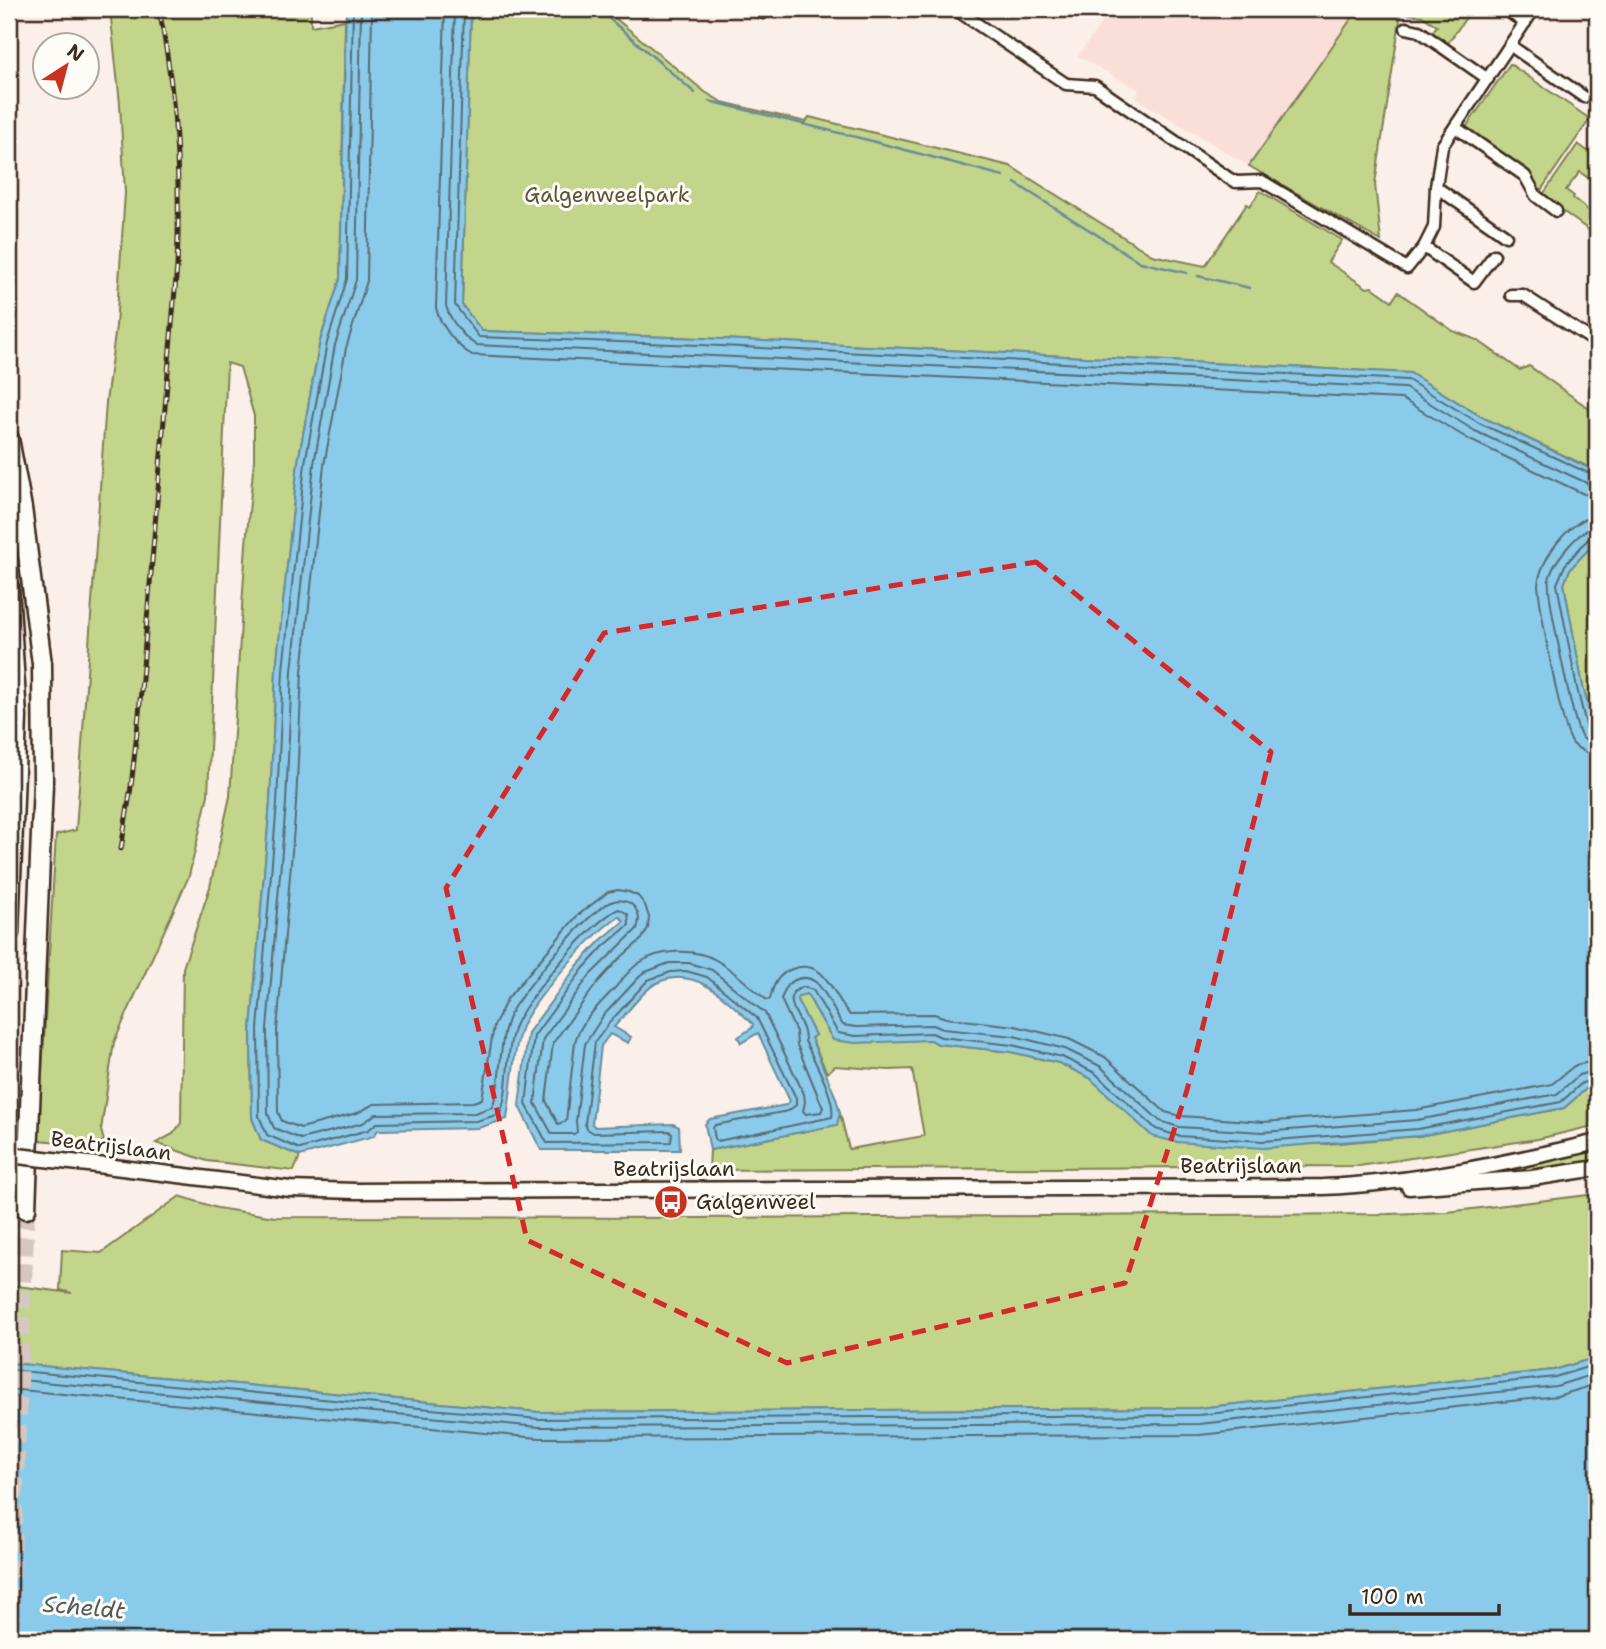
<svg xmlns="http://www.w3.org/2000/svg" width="1606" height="1649" font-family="'Shantell Sans',sans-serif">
	<rect width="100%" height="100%" fill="#fbefe9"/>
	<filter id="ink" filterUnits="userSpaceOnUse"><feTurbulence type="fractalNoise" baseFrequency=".0143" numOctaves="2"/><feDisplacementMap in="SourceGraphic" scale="14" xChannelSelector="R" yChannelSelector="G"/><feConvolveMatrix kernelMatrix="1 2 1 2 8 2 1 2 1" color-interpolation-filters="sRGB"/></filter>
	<g filter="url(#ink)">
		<path fill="#f9dfd8" d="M1111,9H1358L1249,166L1136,98L1139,90L1078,56Z"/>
		<g fill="#c3d58a" stroke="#7f8054" stroke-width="2">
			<path d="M110,9H311V26L345,20L340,279L320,341L298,462L276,670L270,802L251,1029L252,1118L261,1140L300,1156L294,1171L207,1161L156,1143L173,1134L181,1123L183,968L210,887L230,796L246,544L254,460V416L240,367L227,363L208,795L189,876L114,1042L101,1130L104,1141L93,1145L38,1140L56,835L76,830L106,402L116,326L125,193L120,104Z"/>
			<path d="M471,9H604L705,92L722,102L806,122L809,117L1010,166L1152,255L1205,266L1247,204L1250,206L1260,191L1342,240L1328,262L1367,288L1372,287L1392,301L1398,292L1453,331L1477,340L1520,370L1529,366L1597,414V471L1482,417L1410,373L701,338L482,331L462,305Z"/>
			<path d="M1358,9H1472L1448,43L1432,32L1437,26L1422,16L1401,13L1375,184L1381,241L1249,166Z"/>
			<path d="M1510,64L1590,119L1541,190L1464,130Z"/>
			<path d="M1578,144L1597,158V166L1588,178L1580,172L1566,190L1574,196L1573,198L1597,217V236L1542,196Z"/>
			<path d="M1597,540V740L1583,687L1564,584L1570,569Z"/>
			<path d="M804,994H807L833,1040H931L938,1044L1011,1052L1059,1063L1090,1078L1152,1135L1327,1144L1419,1136L1564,1108L1586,1089L1597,1085V1125L1538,1139L1359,1166L709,1170L710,1150L836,1125L840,1113L849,1149L924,1136L912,1069L889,1070L835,1066L827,1073L811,1038L815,1035L797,1000V996Z"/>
			<path d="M1597,1146V1165L1434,1183Z"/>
			<path d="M1597,1194V1357L1554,1370L1198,1408L538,1412L9,1363V1285L72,1293L60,1290L62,1250L101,1253L180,1196L217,1208L275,1217L695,1218L1388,1214L1447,1212Z"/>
		</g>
		<g fill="#8acbeb" stroke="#6a8b99" stroke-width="2">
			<path d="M346,9H471L462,305L482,331L701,338L1410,373L1482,417L1597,472V540L1570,569L1564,584L1583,687L1597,740V1085L1586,1089L1564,1108L1419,1136L1263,1148L1176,1142L1152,1136L1090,1078L1059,1063L1011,1052L938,1044L931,1040L855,1043L833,1040L807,994L798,996L797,1000L815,1035L811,1038L836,1098L840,1113L837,1125L710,1150L705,1124L710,1119L786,1105L790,1101L758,1033L741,1043L738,1037L752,1028L753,1024C727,1000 694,963 655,984C642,991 625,1016 614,1027L631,1037L628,1043L610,1034L601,1046L592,1124L595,1127L673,1124L679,1127L680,1150H541L519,1106L528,1033L578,965L600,941L624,921L619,916C592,934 532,1000 521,1029C513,1051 511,1095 507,1119L478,1128L378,1130L374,1136L300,1156L261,1140L252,1118L251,1029L270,802L276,670L298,462L320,341L340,279Z"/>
			<path d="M1597,1357V1640H9V1363L538,1412L1198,1408L1554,1370Z"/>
		</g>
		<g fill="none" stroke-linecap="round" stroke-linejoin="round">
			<g stroke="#5b6a70" stroke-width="2">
				<path d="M353,9L347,279L327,343L305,463L283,670L277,803L258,1029L259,1116L267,1135L300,1149L368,1130L377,1123L476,1121L500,1114C510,1088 505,1056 514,1029C521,1004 594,918 619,909L628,914L629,925L604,946L583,969L534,1036L526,1104L547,1143L671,1142L672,1134L669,1131L594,1133L587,1129L585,1124L595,1042L610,1022L648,980L671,972L686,971L707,977L757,1018L796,1098V1105L788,1111L715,1125L713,1128L715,1139L718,1141L832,1117C836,1098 813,1059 805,1041C806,1022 786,1008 793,992L803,987L813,990L838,1033L856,1036L932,1033L941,1037L1012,1045L1062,1057L1095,1073L1156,1129L1178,1136L1263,1141L1418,1129L1561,1102L1582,1083L1597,1079"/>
				<path d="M361,9L356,280L335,345L314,464L292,671L286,803L267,1029L268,1114L274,1128L301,1139L363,1123L376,1114L475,1113L492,1107C505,1075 495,1034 516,1004C535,978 583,915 611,902C619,898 630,901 635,908C640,915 640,921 637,929L590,975L543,1039L535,1103L552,1134H574L577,1132L576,1121L585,1044L603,1016L643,973L669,963H689L712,970L765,1013L804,1094L805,1102L803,1111L806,1114L821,1112L823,1108L797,1045L796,1032L781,999L787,985C819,960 829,1007 843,1025L856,1027L933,1025L943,1029L1014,1036L1065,1049L1100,1066L1160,1121L1179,1127L1263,1132L1417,1120L1557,1094L1579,1075L1597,1070"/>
				<path d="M372,9L367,281L346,348L324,465L302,672L296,804L277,1030L278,1112L282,1121L301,1128L357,1113L374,1104L473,1102L482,1099L494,1026L507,999L577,916L608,892L618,890L629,892L638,896L645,905L649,917L648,928L642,939L618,960L598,982L553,1043L546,1101L558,1124L566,1121L575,1042C580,1022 599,1005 613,990C621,981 629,970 639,963C659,949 695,948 716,960C735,971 750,987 767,1000L770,999C773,985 778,974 792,969C826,957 833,996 850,1015L934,1014L946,1018L1015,1026L1069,1039L1105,1057L1165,1112L1181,1116L1263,1122L1416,1110L1552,1084L1574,1066L1597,1060"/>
				<path d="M445,9L436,308C440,325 457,347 472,355L1402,399L1470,440L1584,494L1597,496"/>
				<path d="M455,9L446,306C450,320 464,338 476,345L1405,388L1475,431L1589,484L1597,486"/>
				<path d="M464,9L455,305L479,337L700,345L1408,380L1479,423L1597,477"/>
				<path d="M1597,516C1571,517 1539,560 1538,586C1541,613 1560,726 1573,744C1580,751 1588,754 1597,754"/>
				<path d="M1597,527C1579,528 1552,563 1549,580C1546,593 1573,719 1580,734C1583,741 1590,743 1597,744"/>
				<path d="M1597,536L1589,538L1565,565L1557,584L1577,688L1587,729L1591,734L1597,735"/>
				<path d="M9,1370L539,1419L1199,1415L1555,1377L1597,1364"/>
				<path d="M9,1379L539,1427L1199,1424L1556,1386L1597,1373"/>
				<path d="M9,1389L539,1438L1200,1435L1557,1396L1597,1384"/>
			</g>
			<g stroke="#6a8b99" stroke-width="2.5">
				<path d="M598,9L695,93"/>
				<path d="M709,101L868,140L1003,176"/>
				<path d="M1015,183L1140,262L1187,273"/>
				<path d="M1198,276L1250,288"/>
			</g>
			<path stroke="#d5c8c0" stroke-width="18" stroke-dasharray="18 9" stroke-linecap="butt" d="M9,1632L26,1209"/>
			<g stroke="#3b2a1e" stroke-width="15">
				<g id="street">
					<path d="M955,9L1066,84L1095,86L1230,179L1236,182L1262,181L1407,268L1424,247"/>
					<path d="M1505,9L1525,23"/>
					<path d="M763,13L764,9"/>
					<path d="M1406,28L1419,31L1488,79"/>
					<path d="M1511,46L1584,97"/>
					<path d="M1455,127L1525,176L1536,196L1556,211"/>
					<path d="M1436,187L1506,236"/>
					<path d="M1494,255L1474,282L1424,247L1434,227L1436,187L1442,146L1534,9"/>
					<path d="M1511,295H1523L1597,343"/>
				</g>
			</g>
			<g stroke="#3b2a1e" stroke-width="19">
				<g id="secondary">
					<path d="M106,1166L290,1189L355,1191L1323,1187C1416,1183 1508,1163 1597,1142"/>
					<path d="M1409,1187L1532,1178L1597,1168"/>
				</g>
			</g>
			<g stroke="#3b2a1e" stroke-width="23">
				<g id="highway">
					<path d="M9,439L22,508L42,664L43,783L26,1209"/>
					<path d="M9,588L17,717L9,933"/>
				</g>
			</g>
			<use href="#street" stroke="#fdfcf7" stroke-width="10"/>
			<use href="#secondary" stroke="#fdfcf7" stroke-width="14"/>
			<use href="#highway" stroke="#fdfcf7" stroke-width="18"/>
			<g stroke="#3b2a1e" stroke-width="5">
				<path id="rail" d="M121,849L131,787L139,714L177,266C181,180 176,93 159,9"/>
			</g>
			<use href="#rail" stroke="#fdfcf7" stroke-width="2.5" stroke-dasharray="8" stroke-linecap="butt"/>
			<g stroke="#3b2a1e" stroke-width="19" stroke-linecap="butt">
				<path id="secondary-bridge" d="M9,1155L106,1166"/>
			</g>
			<use href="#secondary-bridge" stroke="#fdfcf7" stroke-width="14"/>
		</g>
	</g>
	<path fill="none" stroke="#d62828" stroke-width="5" stroke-dasharray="14 9" stroke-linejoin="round" d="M1036,562L1271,752L1187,1090L1125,1283L787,1363L527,1240L446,888L604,633Z"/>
	<defs>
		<g id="bus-disc" transform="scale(1.75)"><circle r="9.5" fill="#c8321e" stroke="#fdfcf7"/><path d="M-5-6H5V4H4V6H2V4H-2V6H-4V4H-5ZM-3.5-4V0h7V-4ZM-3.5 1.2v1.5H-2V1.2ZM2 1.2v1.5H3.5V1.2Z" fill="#fff"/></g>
	</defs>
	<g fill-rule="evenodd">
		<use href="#bus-disc" x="671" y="1202"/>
	</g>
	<g text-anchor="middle" stroke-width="6" stroke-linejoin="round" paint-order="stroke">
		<g font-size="21" fill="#5d5539" stroke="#fdfcf7">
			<text x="607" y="202">Galgenweelpark</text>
		</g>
		<g font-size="21" fill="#3b2a1e" stroke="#fdfcf7">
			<text transform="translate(111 1146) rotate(7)" y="7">Beatrijslaan</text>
			<text x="1241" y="1173">Beatrijslaan</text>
			<text x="674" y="1176">Beatrijslaan</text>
		</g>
		<g font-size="21" fill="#3b2a1e" stroke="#fdfcf7" text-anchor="start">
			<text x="696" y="1209">Galgenweel</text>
		</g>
		<g font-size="23" font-style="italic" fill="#535a5c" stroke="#fdfcf7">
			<text transform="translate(84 1607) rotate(5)" y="8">Scheldt</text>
		</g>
	</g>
	<rect width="1606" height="1649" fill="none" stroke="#fdfcf7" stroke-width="35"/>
	<rect x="18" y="18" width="1571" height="1614" fill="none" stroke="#3b2a1e" stroke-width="2.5" filter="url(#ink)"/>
	<g transform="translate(66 66) rotate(36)"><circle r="33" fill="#fdfcf7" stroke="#afa8a0" stroke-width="2"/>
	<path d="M0-5L12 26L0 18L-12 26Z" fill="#c8321e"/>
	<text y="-10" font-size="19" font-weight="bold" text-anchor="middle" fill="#3b2a1e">N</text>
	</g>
	<path d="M1350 1604v10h149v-10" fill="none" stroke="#3b2a1e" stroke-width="3.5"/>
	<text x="1361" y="1604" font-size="21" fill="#3b2a1e" stroke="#fdfcf7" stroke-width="5" paint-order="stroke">100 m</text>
</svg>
